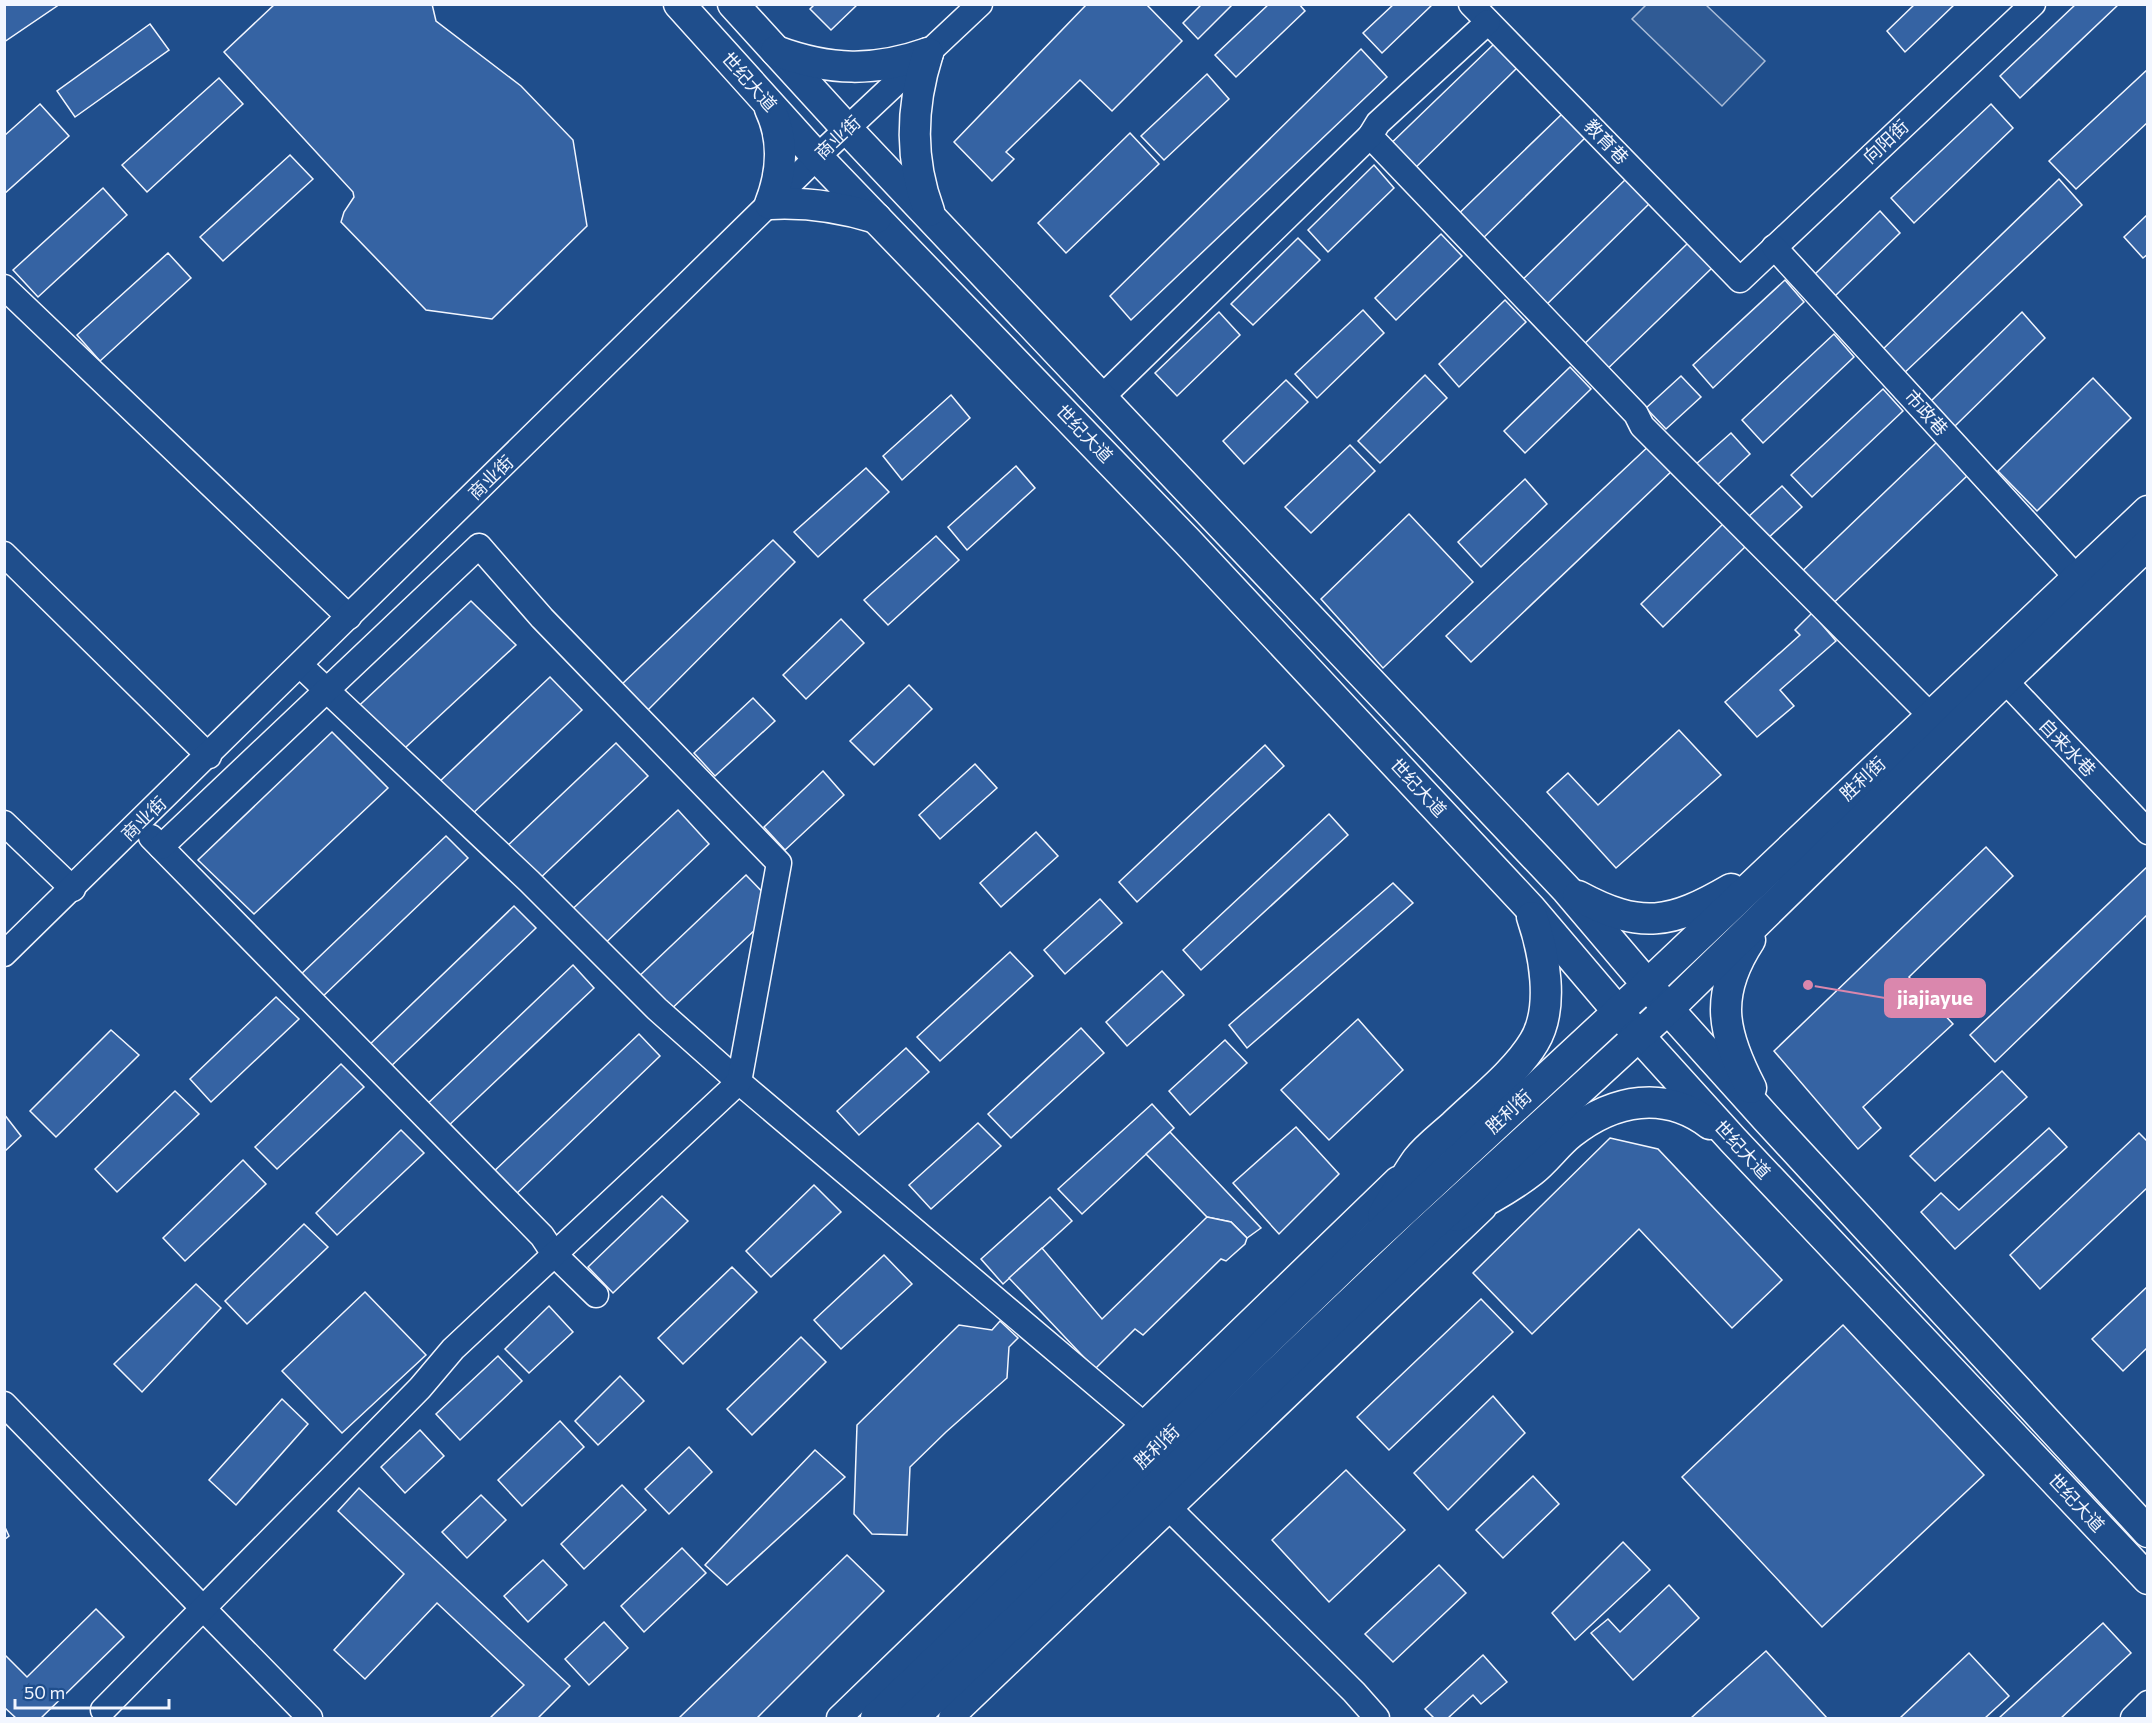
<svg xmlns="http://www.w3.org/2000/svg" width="2152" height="1723" font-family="Commissioner,'Noto Sans SC',sans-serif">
	<rect width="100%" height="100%" fill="#1f4e8c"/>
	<path fill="#305b95" stroke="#a8bbd7" stroke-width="1.5" d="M1646,5H1706L1765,61L1722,106L1632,19Z"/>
	<g fill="#3563a3" stroke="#f2f6ff" stroke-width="1.5">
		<path d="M5,4H60L4,42Z"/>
		<path d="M275,4H432L436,21L521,86L573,140L587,226L492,319L426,310L341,222L344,212L354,197L353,192L224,52Z"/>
		<path d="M815,4H858L831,30L810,9Z"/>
		<path d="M1087,4H1146L1182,41L1112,111L1080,80L1006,152L1014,159L992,181L954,142Z"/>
		<path d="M1202,4H1233L1198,39L1183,23Z"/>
		<path d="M1269,4H1299L1305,11L1236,77L1215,55Z"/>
		<path d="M1394,4H1433L1382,53L1363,33Z"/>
		<path d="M1915,4H1955L1905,52L1887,31Z"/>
		<path d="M2076,4H2119L2020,98L2000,76Z"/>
		<path d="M150,24L169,50L75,117L57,91Z"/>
		<path d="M1495,43L1518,67L1405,178L1381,153Z"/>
		<path d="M1361,49L1387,77L1131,320L1110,296Z"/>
		<path d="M2148,69V122L2076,189L2049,161Z"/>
		<path d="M1207,74L1229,99L1164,160L1141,136Z"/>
		<path d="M219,78L243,104L147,192L122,165Z"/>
		<path d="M40,104L69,136L4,194V136Z"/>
		<path d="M1991,104L2013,128L1914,223L1891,198Z"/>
		<path d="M1563,113L1586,137L1473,248L1449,223Z"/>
		<path d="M1130,133L1159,164L1066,253L1038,223Z"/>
		<path d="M290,155L313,179L223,261L200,237Z"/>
		<path d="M1374,165L1394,188L1328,252L1308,230Z"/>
		<path d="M1628,177L1651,202L1538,313L1515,287Z"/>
		<path d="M2059,179L2082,205L1901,376L1881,351Z"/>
		<path d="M103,188L127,215L38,297L13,270Z"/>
		<path d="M1880,211L1900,233L1834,297L1814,275Z"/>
		<path d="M2148,214V254L2143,258L2124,237Z"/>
		<path d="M1441,234L1462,256L1396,320L1375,298Z"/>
		<path d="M1298,238L1320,260L1253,325L1231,304Z"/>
		<path d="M1688,243L1712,268L1598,378L1575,353Z"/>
		<path d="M168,253L191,278L100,361L77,335Z"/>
		<path d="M1785,280L1804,302L1713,388L1693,365Z"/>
		<path d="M1505,300L1526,322L1459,387L1439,364Z"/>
		<path d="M1363,310L1384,333L1317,398L1295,374Z"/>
		<path d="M1219,312L1240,335L1177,396L1155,373Z"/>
		<path d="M2022,312L2045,338L1954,427L1930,402Z"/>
		<path d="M1834,334L1854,357L1763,443L1742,420Z"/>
		<path d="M1570,367L1591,389L1525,453L1504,431Z"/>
		<path d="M1425,375L1447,398L1380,463L1358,441Z"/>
		<path d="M1681,376L1701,397L1666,429L1646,408Z"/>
		<path d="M2093,378L2131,418L2037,511L1998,471Z"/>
		<path d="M1286,380L1308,402L1244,464L1223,441Z"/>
		<path d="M1883,389L1903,411L1812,497L1791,475Z"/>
		<path d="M951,395L970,418L902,480L883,456Z"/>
		<path d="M1731,433L1750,454L1715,487L1695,465Z"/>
		<path d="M1937,442L1968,475L1823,613L1793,580Z"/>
		<path d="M1651,444L1675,468L1471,662L1446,636Z"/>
		<path d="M1350,445L1375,471L1311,533L1285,507Z"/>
		<path d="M1016,466L1035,488L967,550L948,527Z"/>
		<path d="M866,468L889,492L818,557L794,532Z"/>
		<path d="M1525,479L1547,504L1481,567L1458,542Z"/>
		<path d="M1782,486L1802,507L1767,539L1747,518Z"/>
		<path d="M1409,514L1473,582L1383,668L1321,599Z"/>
		<path d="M1725,522L1747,545L1663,627L1641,604Z"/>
		<path d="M936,536L959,560L888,625L864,600Z"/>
		<path d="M773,540L795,562L645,713L620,686Z"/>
		<path d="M471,601L516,645L393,759L348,716Z"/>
		<path d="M1812,613L1836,641L1780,690L1794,706L1757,737L1725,702L1800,635L1795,630Z"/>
		<path d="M841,619L864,643L806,699L783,675Z"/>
		<path d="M550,677L582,710L469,817L437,784Z"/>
		<path d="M909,685L932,709L874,765L850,741Z"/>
		<path d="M753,698L775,721L715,776L694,753Z"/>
		<path d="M1679,730L1721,775L1616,868L1547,792L1568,773L1598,805Z"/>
		<path d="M332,732L388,788L254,914L198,860Z"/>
		<path d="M616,743L648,776L535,883L503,850Z"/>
		<path d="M1265,745L1284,766L1137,902L1119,882Z"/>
		<path d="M975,764L997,788L940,839L919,815Z"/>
		<path d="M823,771L844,795L785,850L764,827Z"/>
		<path d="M678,810L709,844L597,951L564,917Z"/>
		<path d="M1329,814L1348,835L1201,970L1183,950Z"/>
		<path d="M1036,832L1058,856L1001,907L980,883Z"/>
		<path d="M446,836L468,858L319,1000L297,978Z"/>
		<path d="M1986,847L2013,876L1909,977L1953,1024L1863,1107L1881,1128L1858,1149L1774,1051Z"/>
		<path d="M2148,866V914L1995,1062L1970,1035Z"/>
		<path d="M746,875L778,908L665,1015L633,982Z"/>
		<path d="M1393,883L1413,903L1247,1048L1229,1025Z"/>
		<path d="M1100,899L1122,923L1065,974L1044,950Z"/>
		<path d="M514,906L536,928L387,1070L366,1048Z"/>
		<path d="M1010,952L1033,976L940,1061L917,1037Z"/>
		<path d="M573,965L594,988L445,1129L424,1107Z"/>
		<path d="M1162,971L1184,995L1127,1046L1106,1022Z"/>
		<path d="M276,997L299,1019L211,1102L190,1079Z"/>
		<path d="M1358,1019L1403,1070L1329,1140L1281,1090Z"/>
		<path d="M1081,1028L1104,1053L1011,1138L988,1114Z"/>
		<path d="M111,1030L139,1055L56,1137L30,1111Z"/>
		<path d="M639,1034L660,1056L512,1198L490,1175Z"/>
		<path d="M1225,1040L1247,1063L1190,1115L1169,1091Z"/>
		<path d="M906,1048L929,1072L859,1135L837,1111Z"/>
		<path d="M341,1064L364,1087L277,1169L255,1147Z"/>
		<path d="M2002,1071L2027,1097L1935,1181L1910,1156Z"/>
		<path d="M175,1091L199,1114L117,1192L95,1169Z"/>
		<path d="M1152,1104L1174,1128L1082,1214L1058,1189Z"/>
		<path d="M4,1114L21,1136L4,1152Z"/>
		<path d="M978,1123L1001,1146L931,1209L909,1185Z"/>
		<path d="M1296,1127L1339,1174L1279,1234L1233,1183Z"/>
		<path d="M2049,1128L2067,1147L1955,1249L1921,1212L1941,1193L1959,1210Z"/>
		<path d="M401,1130L424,1153L337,1235L316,1213Z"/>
		<path d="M1170,1132L1261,1228L1247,1238L1231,1222L1207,1217L1146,1154Z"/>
		<path d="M2139,1133L2148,1142V1187L2040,1289L2010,1255Z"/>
		<path d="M1610,1138L1658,1149L1782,1280L1732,1328L1639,1229L1532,1334L1473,1273Z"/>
		<path d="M243,1160L266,1184L185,1261L163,1238Z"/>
		<path d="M814,1185L841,1212L771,1277L746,1251Z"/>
		<path d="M662,1196L688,1221L613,1293L588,1267Z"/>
		<path d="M1050,1197L1072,1221L1003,1284L981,1259Z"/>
		<path d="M1207,1217L1231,1222L1247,1238L1245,1244L1226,1261L1221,1259L1143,1335L1135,1329L1095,1369L1009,1278L1042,1248L1102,1319Z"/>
		<path d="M304,1224L328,1247L247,1324L225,1301Z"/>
		<path d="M884,1255L912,1284L841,1349L814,1320Z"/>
		<path d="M732,1267L757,1292L683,1364L658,1338Z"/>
		<path d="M196,1284L221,1308L142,1392L114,1364Z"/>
		<path d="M2148,1286V1347L2123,1371L2092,1339Z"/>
		<path d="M365,1292L426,1355L342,1433L282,1371Z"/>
		<path d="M1481,1299L1513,1332L1389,1450L1357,1417Z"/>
		<path d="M549,1306L573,1332L529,1373L505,1349Z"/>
		<path d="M1000,1321L1018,1338L1009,1347L1007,1378L946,1432L910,1467L907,1535L872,1534L854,1514L857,1425L959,1325L992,1330Z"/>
		<path d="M1843,1325L1984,1475L1822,1627L1682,1477Z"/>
		<path d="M801,1337L826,1362L752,1435L727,1409Z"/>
		<path d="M498,1356L522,1381L460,1440L436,1414Z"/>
		<path d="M620,1376L644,1401L598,1445L575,1421Z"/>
		<path d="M1493,1396L1525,1433L1448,1510L1414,1473Z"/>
		<path d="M282,1399L308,1424L236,1505L209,1480Z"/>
		<path d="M560,1421L584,1447L522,1506L498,1480Z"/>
		<path d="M420,1430L444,1456L405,1493L381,1467Z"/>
		<path d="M689,1447L712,1472L669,1514L645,1489Z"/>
		<path d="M815,1450L845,1477L727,1585L705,1565Z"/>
		<path d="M1346,1470L1405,1530L1329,1602L1272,1540Z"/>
		<path d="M1533,1476L1559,1504L1503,1558L1476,1530Z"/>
		<path d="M622,1485L646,1510L584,1569L561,1544Z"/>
		<path d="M359,1488L570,1686L538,1718H490L524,1685L437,1603L365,1679L334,1650L404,1574L338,1511Z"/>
		<path d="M481,1495L506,1520L467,1558L442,1532Z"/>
		<path d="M4,1525L9,1536L4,1540Z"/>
		<path d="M1623,1542L1650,1570L1575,1640L1552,1613Z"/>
		<path d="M682,1548L706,1573L644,1632L621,1606Z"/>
		<path d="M847,1555L884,1591L757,1718H679Z"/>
		<path d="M543,1560L567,1585L528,1622L504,1596Z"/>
		<path d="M1439,1565L1466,1593L1393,1662L1365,1634Z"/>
		<path d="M1669,1585L1699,1618L1633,1680L1591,1633L1608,1619L1620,1632Z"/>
		<path d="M96,1609L124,1637L41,1718H16L4,1707V1654L27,1677Z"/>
		<path d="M604,1622L628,1648L589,1685L565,1659Z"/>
		<path d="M2103,1623L2131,1653L2061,1718H1999Z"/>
		<path d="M1766,1651L1827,1718H1691Z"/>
		<path d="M1969,1653L2009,1696L1985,1718H1900Z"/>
		<path d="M1483,1655L1507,1682L1481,1704L1473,1695L1448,1718H1434L1425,1709Z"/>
	</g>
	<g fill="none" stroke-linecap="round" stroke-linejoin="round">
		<g stroke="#f2f6ff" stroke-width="27">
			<g id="minor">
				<path d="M1471,4L1740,280L2033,4"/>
				<path d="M1370,136L1636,414L1642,426L1931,716"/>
				<path d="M1774,247L2077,578"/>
				<path d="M4,287L349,617"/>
				<path d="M1101,398L1370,136L1378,123L1488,22"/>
				<path d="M4,554L209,756"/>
				<path d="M300,665L529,881L657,1009L739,1082L1143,1424"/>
				<path d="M1993,668L2148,832"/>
				<path d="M4,823L73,889"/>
				<path d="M151,837L542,1236L554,1254L596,1295"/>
				<path d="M4,954L817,157L980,4"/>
				<path d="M4,1404L310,1718"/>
				<path d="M1170,1509L1354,1692L1377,1718"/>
				<path d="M103,1710L420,1388L453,1349L739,1082L779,863L542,618L479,546L161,847"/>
				<path d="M839,1718L1397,1179"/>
				<path d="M951,1718L1484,1208"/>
				<path d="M2133,1718L2148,1703"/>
			</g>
		</g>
		<g stroke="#f2f6ff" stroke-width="33">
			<g id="major">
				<path d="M679,4L817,157L1187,541L1530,908L1638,1035L1733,1140L2148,1579"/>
				<path d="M733,4L848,130L1567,890L1668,1009L1766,1118L2148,1532"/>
				<path d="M776,51C830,71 874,72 928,53"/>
				<path d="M928,53C911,106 909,158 929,211"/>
				<path d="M770,109C785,141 782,173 770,204C807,202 840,207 876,218"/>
				<path d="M1578,896C1641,930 1671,924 1731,889"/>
				<path d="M1750,940C1714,995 1722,1032 1751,1088"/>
				<path d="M1383,1215C1394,1197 1405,1177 1417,1160C1427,1147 1442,1136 1454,1125C1480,1100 1516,1072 1534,1042C1555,1008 1544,952 1532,917"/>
				<path d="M1457,1216C1483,1203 1509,1189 1532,1171C1546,1160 1557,1144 1571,1133C1614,1099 1665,1090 1710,1124"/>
				<path d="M876,1718L1361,1250L1648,984L2148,511"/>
				<path d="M913,1718L1425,1232L1668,1009L2004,681L2148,544"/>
			</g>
		</g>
		<use href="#minor" stroke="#1f4e8c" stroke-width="24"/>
		<use href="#major" stroke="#1f4e8c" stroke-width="30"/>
	</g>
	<g text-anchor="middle" stroke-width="4.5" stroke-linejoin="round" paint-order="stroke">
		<g font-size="18" fill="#f2f6ff" stroke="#1f4e8c">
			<text transform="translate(749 82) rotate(48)" y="6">世纪大道</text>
			<text transform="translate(838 138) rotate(-43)" y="6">商业街</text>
			<text transform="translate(1606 142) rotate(46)" y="6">教育巷</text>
			<text transform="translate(1886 142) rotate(-43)" y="6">向阳街</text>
			<text transform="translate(1926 413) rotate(48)" y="6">市政巷</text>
			<text transform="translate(1084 434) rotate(46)" y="6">世纪大道</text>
			<text transform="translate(491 478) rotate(-44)" y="6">商业街</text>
			<text transform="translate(2067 748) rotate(46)" y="6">自来水巷</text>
			<text transform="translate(1863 779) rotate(-43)" y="6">胜利街</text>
			<text transform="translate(1418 788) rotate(47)" y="6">世纪大道</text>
			<text transform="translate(144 819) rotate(-44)" y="6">商业街</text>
			<text transform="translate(1509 1112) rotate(-43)" y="6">胜利街</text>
			<text transform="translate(1742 1150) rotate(47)" y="6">世纪大道</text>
			<text transform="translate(1157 1447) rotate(-44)" y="6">胜利街</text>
			<text transform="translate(2076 1503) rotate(47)" y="6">世纪大道</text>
		</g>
	</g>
	<path fill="none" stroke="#da87ad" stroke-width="2" d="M1808 985L1885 998"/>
	<circle fill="#da87ad" stroke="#1f4e8c" stroke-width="2" cx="1808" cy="985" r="6"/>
	<rect fill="#da87ad" stroke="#da87ad" stroke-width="2" x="1885" y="979" width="100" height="38" rx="6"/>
	<g font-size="20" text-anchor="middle" font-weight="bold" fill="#fff">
		<text x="1935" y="1005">jiajiayue</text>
	</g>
	<rect width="2152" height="1723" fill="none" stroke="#f2f6ff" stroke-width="12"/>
	<path d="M15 1699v9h154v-9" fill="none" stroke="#f2f6ff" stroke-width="3"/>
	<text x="24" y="1699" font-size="18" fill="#f2f6ff" stroke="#1f4e8c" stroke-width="4.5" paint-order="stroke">50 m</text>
</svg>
